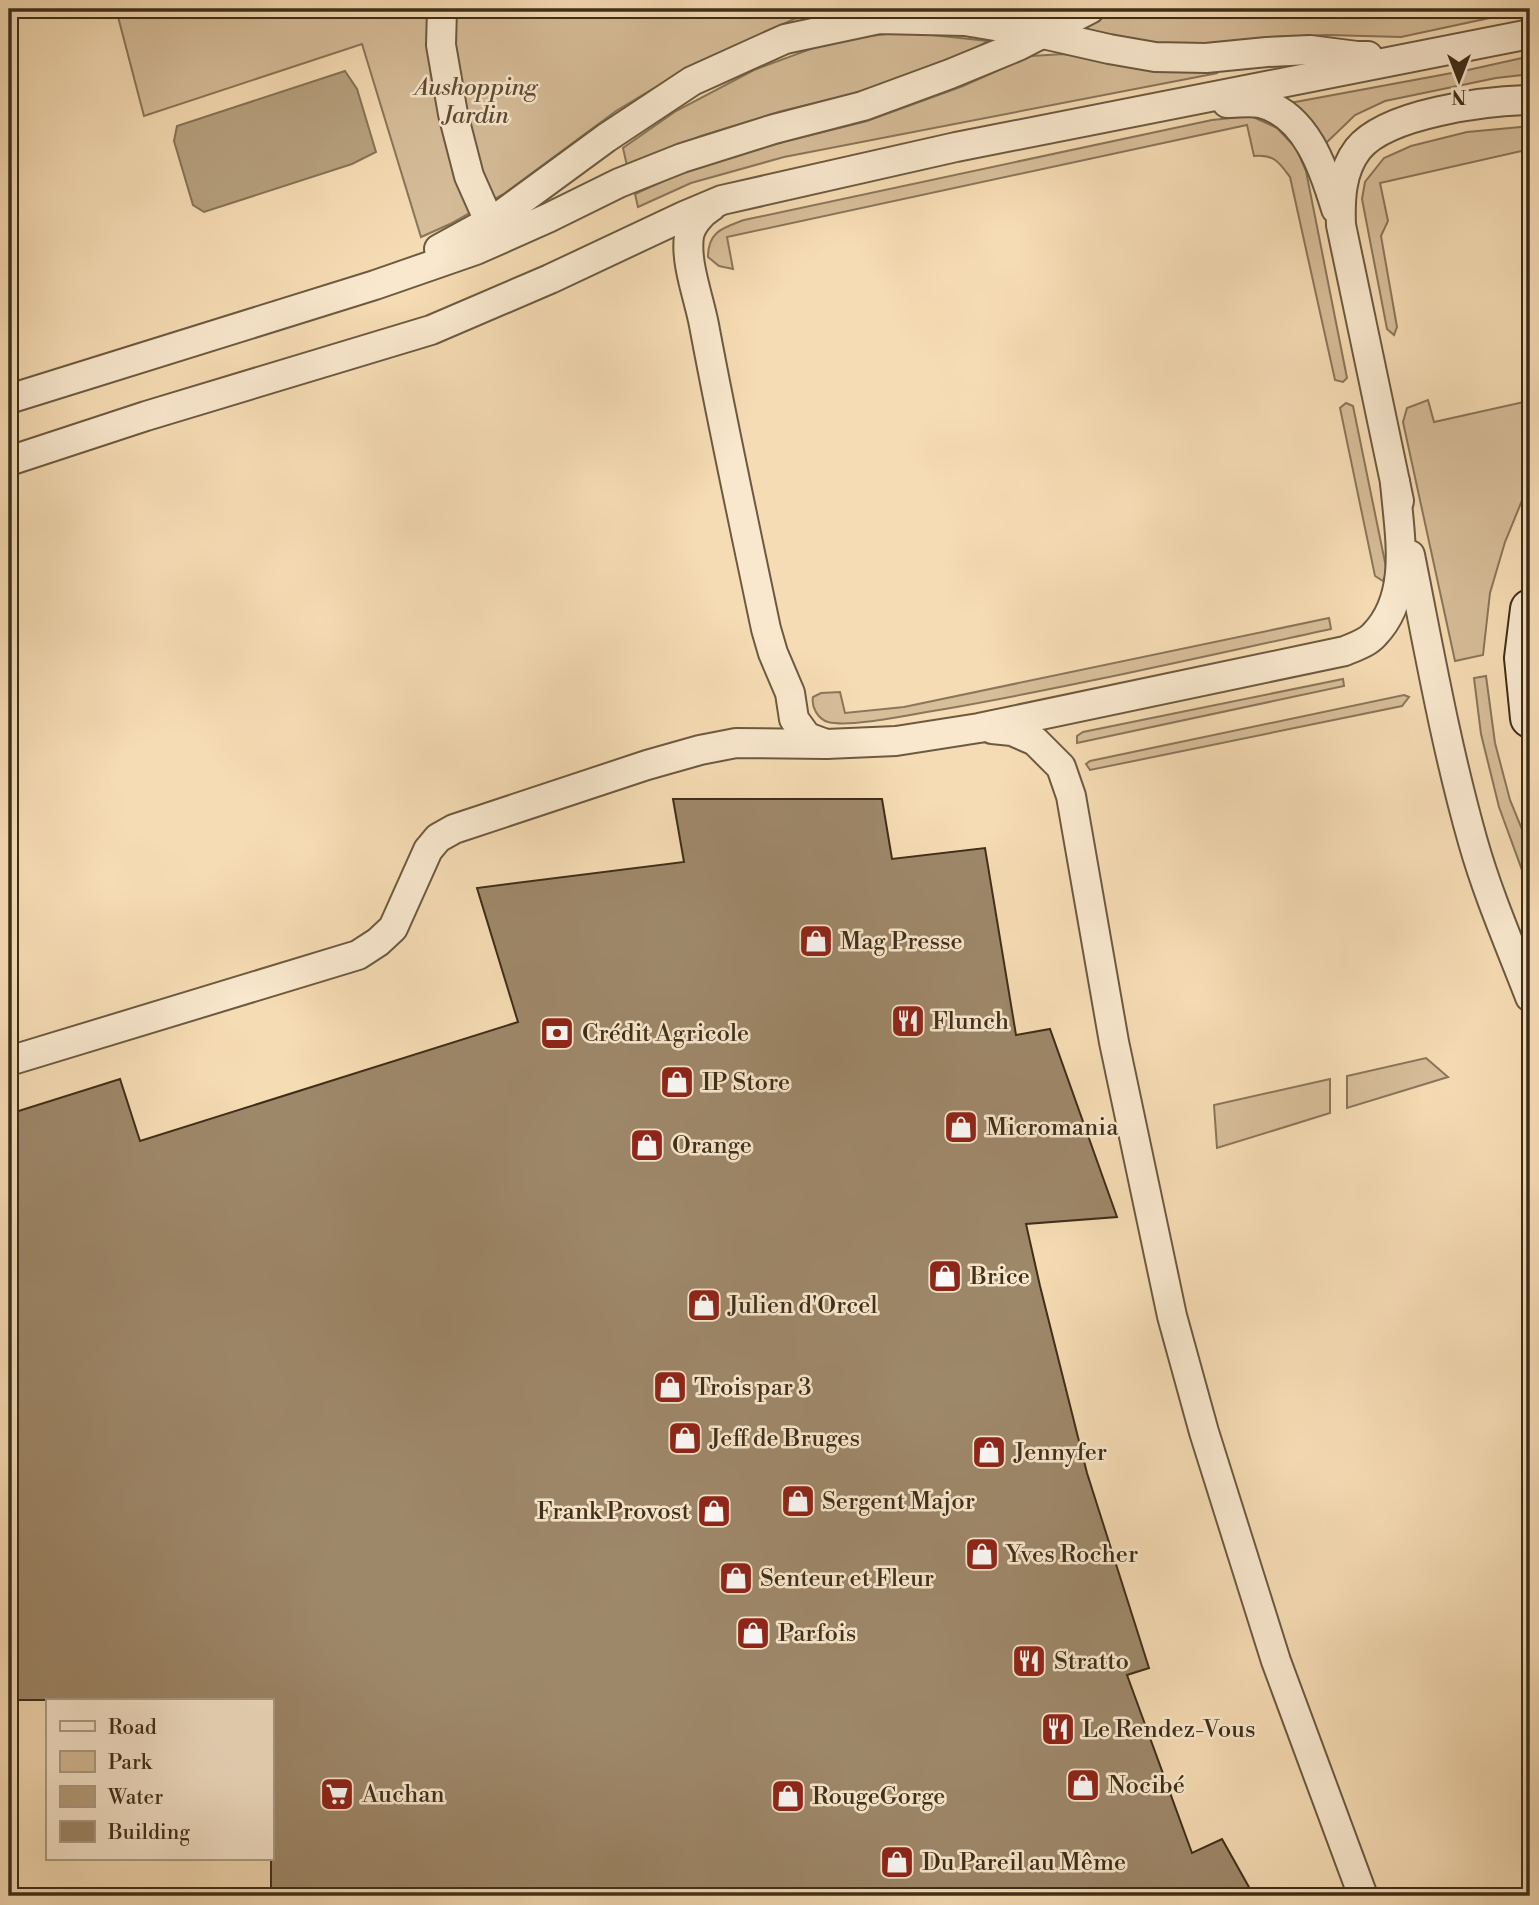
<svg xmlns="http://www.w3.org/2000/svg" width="1539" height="1905" font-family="'Libre Bodoni',serif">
	<rect width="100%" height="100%" fill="#f6dcb4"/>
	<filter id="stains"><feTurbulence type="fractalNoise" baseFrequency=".00286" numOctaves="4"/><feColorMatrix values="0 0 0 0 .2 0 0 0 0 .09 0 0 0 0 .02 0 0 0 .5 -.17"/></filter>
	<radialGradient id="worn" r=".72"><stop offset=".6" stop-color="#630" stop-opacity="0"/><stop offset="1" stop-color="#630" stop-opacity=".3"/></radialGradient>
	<g fill="#d7be9a" stroke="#8a765a" stroke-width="2">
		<path d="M116,9H849L794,19L686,69L616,111L505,193L450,224L421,237L362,44L144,116Z"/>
		<path d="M1116,9H1523L1522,11L1401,37L1327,35L1273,37L1198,44H1153L1088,32L1087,26Z"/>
		<path d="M904,32L988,41L956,59L912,74L853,94L782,111L701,136L627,166L623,148L676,111L754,70L835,40Z"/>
		<path d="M1064,54L1152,69L1218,73L784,157L691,183L638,207L635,194L694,167L787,141L867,121L963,86L1031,56Z"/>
		<path d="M1522,58V75L1496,78L1385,101L1355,115L1323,146L1290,103L1468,70Z"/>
		<path d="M1251,116L1277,128L1296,148L1306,171L1347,378L1343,382L1335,380L1290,177C1279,162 1274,154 1254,156L1247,125L727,237L733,269L719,266L708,257C708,231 723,228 744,220L1212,120Z"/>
		<path d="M1530,126V149L1380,183L1388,221L1381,236L1397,327L1394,335L1387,329L1362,199L1365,182L1384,158L1411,146L1467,132Z"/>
		<path d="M1530,375V481L1505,542L1490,593L1483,655L1455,661L1403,422L1407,408L1428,400L1434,422L1528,401L1524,378Z"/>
		<path d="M1346,403L1353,406L1387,572L1383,581L1375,576L1340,408Z"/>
		<path d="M1329,618L1331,629C1201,657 1071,687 939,710C913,714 851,728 828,722C818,719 811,707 813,697L821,693L840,692L845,713L904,707Z"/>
		<path d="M1486,676L1495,743L1510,800L1530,849V892L1499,807L1481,734L1474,678Z"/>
		<path d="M1343,679L1344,686L1077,743V736L1083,732Z"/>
		<path d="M1404,695L1409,697L1402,706L1090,770L1086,764L1090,761Z"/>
		<path d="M1426,1058L1448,1077L1347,1108V1076Z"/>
		<path d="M1330,1079V1113L1217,1148L1214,1105Z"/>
	</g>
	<path fill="#b7a17f" stroke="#877356" stroke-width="2" d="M345,71L357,89L376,152L352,164L204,212L193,205L174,141L177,126Z"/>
	<path fill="#9e886a" stroke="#3e2e19" stroke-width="2" d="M673,799H882L892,859L985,848L1016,1035L1050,1029L1117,1217L1026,1224L1040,1286L1087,1473L1149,1668L1127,1675L1192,1853L1222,1839L1254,1896H271V1700H9V1114L120,1079L140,1141L518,1022L477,888L684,862Z"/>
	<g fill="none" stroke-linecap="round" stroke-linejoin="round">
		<g stroke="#6c5a40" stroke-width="32">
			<g id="lane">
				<path d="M442,9L441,45L453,114L469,176L489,221"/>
				<path d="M1227,103C1238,103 1250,101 1260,103C1306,114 1324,169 1336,209"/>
				<path d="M711,207C701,213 691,225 689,236C685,263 699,298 704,325C723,427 745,528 766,629L773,653L790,693L794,719L807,737L826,744"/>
				<path d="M439,249L501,215L606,138L692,81L785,39L879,19L965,21L1043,34L1109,49L1155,57L1206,58L1267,52L1310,50L1357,56H1368"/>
				<path d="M9,399L375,285L476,250L548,218L619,183L682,158L774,129L863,106L950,74L1018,46L1090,9"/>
				<path d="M9,461L146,416L431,330L550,279L684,216L722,200L956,147L1530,34"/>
				<path d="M1399,501L1341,225C1340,199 1341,171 1358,149C1387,113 1486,101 1530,100"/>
				<path d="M1410,555C1429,650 1446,747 1473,842C1488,895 1510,945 1530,997"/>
				<path d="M992,729L1012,731L1035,741L1061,767L1071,796L1114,1042L1172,1316L1204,1432L1276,1661L1363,1896"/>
				<path d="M9,1061L358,955L378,942L393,928L428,850L438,838L454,829L647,765L700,750L736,743L826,744L896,741L979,728L1345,651C1354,647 1367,643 1374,635C1413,595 1399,533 1395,482"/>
			</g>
		</g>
		<g stroke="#3e2e19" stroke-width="42">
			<path id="secondary" d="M1530,609L1524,658L1530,718"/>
		</g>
		<use href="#lane" stroke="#f9e8ce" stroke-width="28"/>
		<use href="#secondary" stroke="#f9e8ce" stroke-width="38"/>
	</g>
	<defs>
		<g id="shop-square" transform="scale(1.75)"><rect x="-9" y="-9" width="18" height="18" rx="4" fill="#8f2418" stroke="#f9e8ce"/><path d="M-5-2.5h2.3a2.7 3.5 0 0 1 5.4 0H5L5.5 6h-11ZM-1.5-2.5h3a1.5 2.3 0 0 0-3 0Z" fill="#fff"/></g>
		<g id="restaurant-square" transform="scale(1.75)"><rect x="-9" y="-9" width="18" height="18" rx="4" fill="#8f2418" stroke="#f9e8ce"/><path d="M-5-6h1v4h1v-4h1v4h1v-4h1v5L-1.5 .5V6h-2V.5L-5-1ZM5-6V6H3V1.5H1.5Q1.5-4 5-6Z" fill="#fff"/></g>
		<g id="bank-square" transform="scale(1.75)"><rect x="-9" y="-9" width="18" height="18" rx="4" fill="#8f2418" stroke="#f9e8ce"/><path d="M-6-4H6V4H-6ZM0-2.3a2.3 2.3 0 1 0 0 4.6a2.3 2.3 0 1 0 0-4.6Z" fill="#fff"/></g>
		<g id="supermarket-square" transform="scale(1.75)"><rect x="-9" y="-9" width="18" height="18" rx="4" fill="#8f2418" stroke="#f9e8ce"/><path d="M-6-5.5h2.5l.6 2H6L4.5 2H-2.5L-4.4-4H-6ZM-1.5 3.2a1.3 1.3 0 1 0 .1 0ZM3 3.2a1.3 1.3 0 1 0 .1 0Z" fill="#fff"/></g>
	</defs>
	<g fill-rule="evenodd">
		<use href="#shop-square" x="816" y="941"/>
		<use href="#restaurant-square" x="908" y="1021"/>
		<use href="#bank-square" x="557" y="1033"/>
		<use href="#shop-square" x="677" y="1082"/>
		<use href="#shop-square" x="961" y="1127"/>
		<use href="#shop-square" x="647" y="1145"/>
		<use href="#shop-square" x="945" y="1276"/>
		<use href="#shop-square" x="704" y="1305"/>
		<use href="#shop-square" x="670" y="1387"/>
		<use href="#shop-square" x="685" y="1438"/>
		<use href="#shop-square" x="989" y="1452"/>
		<use href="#shop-square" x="798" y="1501"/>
		<use href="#shop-square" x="714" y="1511"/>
		<use href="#shop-square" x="982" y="1554"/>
		<use href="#shop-square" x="736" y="1578"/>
		<use href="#shop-square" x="753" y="1633"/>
		<use href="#restaurant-square" x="1029" y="1661"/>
		<use href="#restaurant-square" x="1058" y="1729"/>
		<use href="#shop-square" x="1083" y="1785"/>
		<use href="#supermarket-square" x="337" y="1794"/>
		<use href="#shop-square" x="788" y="1796"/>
		<use href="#shop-square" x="897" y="1862"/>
	</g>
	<g text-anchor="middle" stroke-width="5" stroke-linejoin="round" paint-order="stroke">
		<g font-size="24" font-style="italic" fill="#5d4b33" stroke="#f9e8ce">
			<text x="476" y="95">Aushopping<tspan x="476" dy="28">Jardin</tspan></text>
		</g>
		<g font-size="24" fill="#3e2e19" stroke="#f9e8ce" text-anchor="start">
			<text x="840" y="949">Mag Presse</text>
			<text x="932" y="1029">Flunch</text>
			<text x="582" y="1041">Crédit Agricole</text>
			<text x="702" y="1090">IP Store</text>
			<text x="986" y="1135">Micromania</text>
			<text x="672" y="1153">Orange</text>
			<text x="970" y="1284">Brice</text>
			<text x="728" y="1313">Julien d'Orcel</text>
			<text x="694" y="1395">Trois par 3</text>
			<text x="710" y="1446">Jeff de Bruges</text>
			<text x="1014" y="1460">Jennyfer</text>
			<text x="822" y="1509">Sergent Major</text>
			<text x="690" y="1519" text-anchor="end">Frank Provost</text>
			<text x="1006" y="1562">Yves Rocher</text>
			<text x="760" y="1586">Senteur et Fleur</text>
			<text x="778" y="1641">Parfois</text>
			<text x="1054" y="1669">Stratto</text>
			<text x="1082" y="1737">Le Rendez-Vous</text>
			<text x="1108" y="1793">Nocibé</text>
			<text x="362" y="1802">Auchan</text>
			<text x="812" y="1804">RougeGorge</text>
			<text x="922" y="1870">Du Pareil au Même</text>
		</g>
	</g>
	<rect width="1539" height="1905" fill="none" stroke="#f6dcb4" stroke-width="35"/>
	<rect x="10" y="10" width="1518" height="1884" fill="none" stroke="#3e2e19" stroke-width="3.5"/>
	<rect x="18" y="18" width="1504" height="1870" fill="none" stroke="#3e2e19" stroke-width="2"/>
	<rect x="46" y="1699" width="228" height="161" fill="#f9e8ce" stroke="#ae9e86" stroke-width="2"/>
	<rect x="60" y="1721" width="35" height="10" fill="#f9e8ce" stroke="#ae9e86" stroke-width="2"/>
	<text x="108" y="1734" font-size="21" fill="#3e2e19">Road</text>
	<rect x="60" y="1751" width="35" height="21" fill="#d7be9a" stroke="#ae9e86" stroke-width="2"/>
	<text x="108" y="1769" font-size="21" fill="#3e2e19">Park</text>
	<rect x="60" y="1786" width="35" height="21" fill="#b7a17f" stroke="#ae9e86" stroke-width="2"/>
	<text x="108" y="1804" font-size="21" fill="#3e2e19">Water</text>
	<rect x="60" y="1821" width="35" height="21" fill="#9e886a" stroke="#ae9e86" stroke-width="2"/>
	<text x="108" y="1839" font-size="21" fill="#3e2e19">Building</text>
	<g transform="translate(1459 80) rotate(180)" stroke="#f9e8ce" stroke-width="5" paint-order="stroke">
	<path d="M0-5L12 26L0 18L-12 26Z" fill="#3e2e19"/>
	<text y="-10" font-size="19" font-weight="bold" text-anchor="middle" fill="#3e2e19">N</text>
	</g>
	<rect width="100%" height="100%" filter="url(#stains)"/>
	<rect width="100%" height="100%" fill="url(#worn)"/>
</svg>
